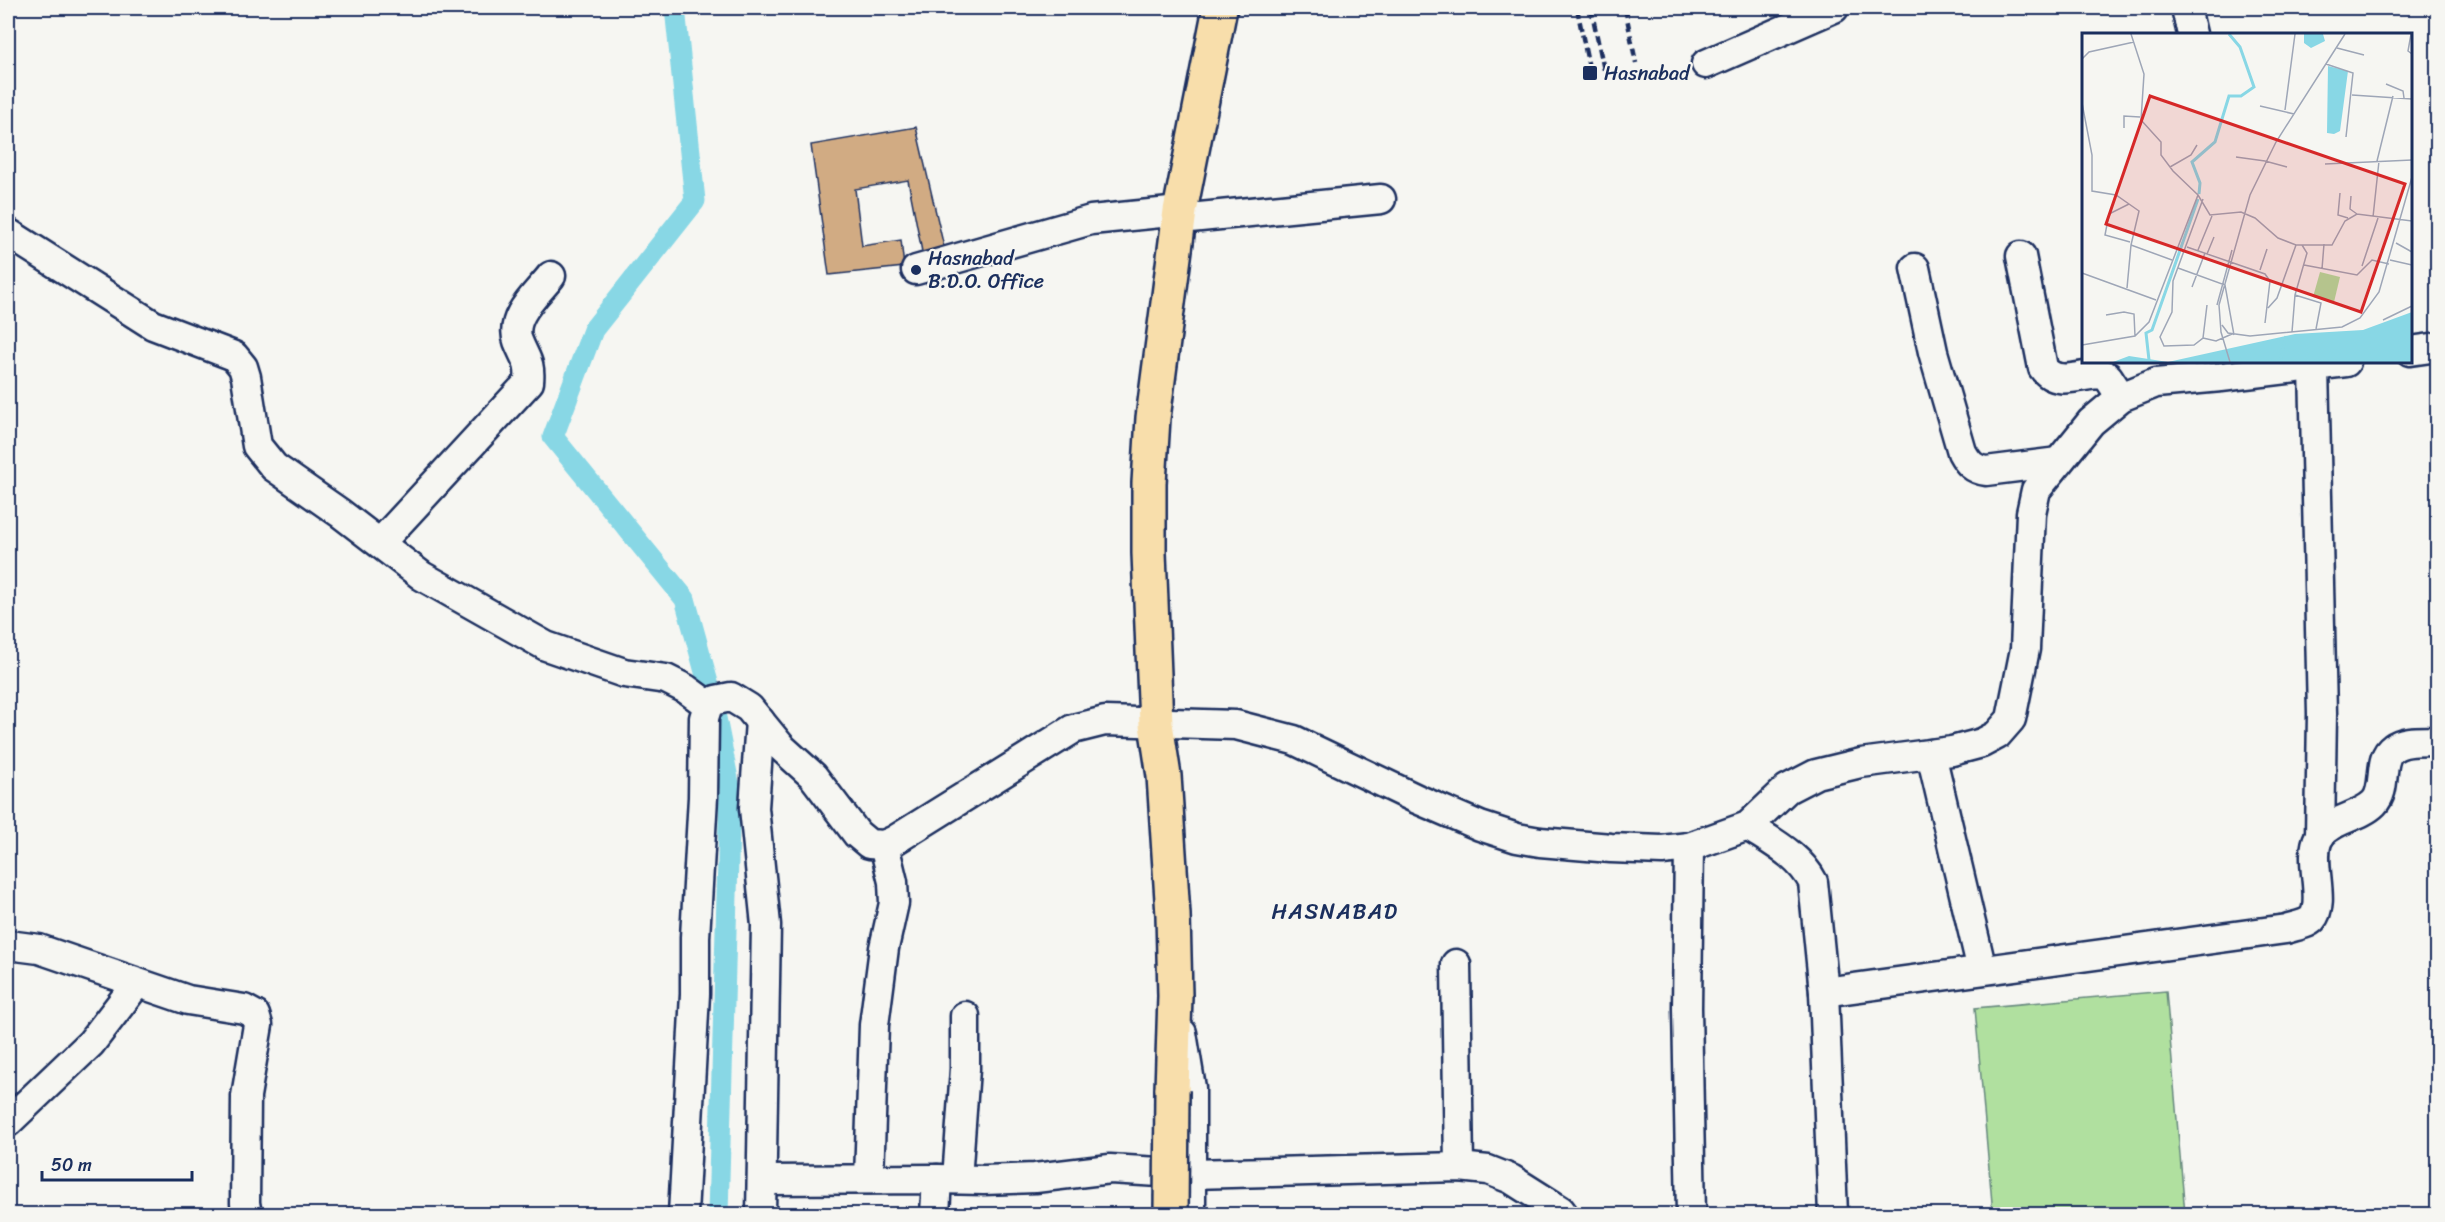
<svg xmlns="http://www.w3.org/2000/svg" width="2445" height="1222" font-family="Sriracha,sans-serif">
	<rect width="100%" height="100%" fill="#f6f6f2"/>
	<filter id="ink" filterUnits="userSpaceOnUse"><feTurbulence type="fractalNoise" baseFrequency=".0167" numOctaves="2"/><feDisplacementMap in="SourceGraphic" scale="12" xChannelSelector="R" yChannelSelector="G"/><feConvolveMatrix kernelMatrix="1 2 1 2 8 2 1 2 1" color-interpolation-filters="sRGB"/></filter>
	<g filter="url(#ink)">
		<path fill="#b0e09f" stroke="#66887e" stroke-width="1.5" d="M2166,991L2185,1214H1993L1975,1008Z"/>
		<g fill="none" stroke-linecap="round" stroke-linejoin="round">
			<g stroke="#88d7e5" stroke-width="21">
				<path d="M675,8L695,201L593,330L553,437L685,599L710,690"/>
				<path d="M716,718L730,789L718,1214"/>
			</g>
		</g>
		<path fill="#d1ab83" stroke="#1b2f5e" stroke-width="1.5" d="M916,127L947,260L924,262L908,180L855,189L862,246L901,240L904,267L829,275L811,145Z"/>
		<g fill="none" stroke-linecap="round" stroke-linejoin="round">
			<g stroke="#1b2f5e" stroke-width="33">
				<g id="minor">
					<path d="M2186,8L2192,34"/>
					<path d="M1706,64L1834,8"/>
					<path d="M1180,219L1381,199"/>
					<path d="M8,233L153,325L234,356L243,367L246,377L257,446L274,467L340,513L422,576L546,646L624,673L666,679L686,689L708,705"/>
					<path d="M2021,256L2043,368C2057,388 2083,373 2103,374L2108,377L2121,397"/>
					<path d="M1915,268L1933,352L1962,452C1968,463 1973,469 1986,471L2058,462"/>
					<path d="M916,270L1091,220L1180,211"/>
					<path d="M2410,351L2438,347"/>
					<path d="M2314,367L2322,714L2320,836"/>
					<path d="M380,543L529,382C531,362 525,359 518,341C509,317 537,294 551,276"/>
					<path d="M760,721L754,808L766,925L761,1214"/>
					<path d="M1931,754L1982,970"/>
					<path d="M1748,826C1772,842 1799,855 1813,882L1824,992L1833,1214"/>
					<path d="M1689,847L1687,1008L1691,1214"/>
					<path d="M8,945L39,949L188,1000L244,1009L255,1015L258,1025L246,1096L245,1203L247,1214"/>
					<path d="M1456,964L1459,1167"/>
					<path d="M1824,992L2286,929C2294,926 2306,925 2312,919C2327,902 2307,859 2319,837C2330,819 2359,818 2374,803C2388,789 2377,759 2393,748C2405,739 2423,742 2438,741"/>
					<path d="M1182,1033L1191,1088V1214"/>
					<path d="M8,1122L91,1043L137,983"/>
					<path d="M869,1179L874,1025L884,948L894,903L893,882L884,845"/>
					<path d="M957,1179L965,1069V1016"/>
					<path d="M763,1180L937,1179L984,1180L1035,1178L1110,1169L1192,1174L1459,1167L1488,1170L1511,1179L1560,1210L1563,1214"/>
					<path d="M683,1214L695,994V937L703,797L704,718L708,705L716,700L731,697L749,708L781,747L813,776L857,834L869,844L884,845L895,840L1073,729L1105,721L1236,725L1294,740L1417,799L1480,826L1517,838L1540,842L1611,848L1662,850L1689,847L1748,826L1787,789L1816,774L1861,763L1952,751L1982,743L1997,735L2011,719L2025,649L2031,513L2036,490L2091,422L2121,397L2156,383L2221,377L2346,362"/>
					<path d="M935,1214L937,1179"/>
				</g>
			</g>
			<g stroke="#1b2f5e" stroke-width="38">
				<path id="major" d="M1172,1090L1175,996L1173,915L1164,776L1156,724L1149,553V483L1153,418L1180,211L1220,8"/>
			</g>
			<use href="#minor" stroke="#f6f6f2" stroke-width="28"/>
			<use href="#major" stroke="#f8deab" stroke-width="33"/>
			<g stroke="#1b2f5e" stroke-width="4.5" stroke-dasharray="9 4.5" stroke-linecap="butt">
				<path d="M1577,8L1590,73"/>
				<path d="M1591,8L1604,70"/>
				<path d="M1625,8L1636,63"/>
			</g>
			<g stroke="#1b2f5e" stroke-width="38" stroke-linecap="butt">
				<path id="major-bridge" d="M1171,1214L1172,1090"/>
			</g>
			<use href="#major-bridge" stroke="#f8deab" stroke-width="33"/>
		</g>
	</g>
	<g fill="#1b2f5e" stroke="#f6f6f2" stroke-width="2">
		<rect x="1582" y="65" width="16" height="16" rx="3"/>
		<circle cx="916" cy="270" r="6"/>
	</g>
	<g text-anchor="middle" stroke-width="4.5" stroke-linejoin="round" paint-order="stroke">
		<g font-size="20" fill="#1b2f5e" stroke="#f6f6f2" text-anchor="start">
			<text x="1604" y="80">Hasnabad</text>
			<text x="928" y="265">Hasnabad<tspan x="928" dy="23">B.D.O. Office</tspan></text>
		</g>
		<g font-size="22" letter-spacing="1.5" fill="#1b2f5e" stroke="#f6f6f2">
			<text x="1335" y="919">HASNABAD</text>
		</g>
	</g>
	<g transform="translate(2082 33)">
		<rect width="330" height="330" fill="#f6f6f2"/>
		<path d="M238,239L258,244L252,269L231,264Z" fill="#b0e09f"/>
		<path d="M222,1H241L243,8L229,15L222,10ZM246,33L266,38L258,98L252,101L245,100ZM330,279V329H31L47,323L86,329L213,301L281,297Z" fill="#88d7e5"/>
		<path fill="none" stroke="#88d7e5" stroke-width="3" d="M117,161L118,150L110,129L133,109L147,63H159L172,54L158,14L147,1M67,327L64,300L70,297L116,166M198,329L204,303"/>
		<path fill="none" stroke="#9ea6b7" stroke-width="1.5" d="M49,1L62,41L59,87L79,109V122L91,138L116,162M329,1L326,18L330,21M255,15L282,22M0,26L7,19L52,9M244,31L271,40L264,104M304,51L321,58L322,65M270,62L330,66M0,70L10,122V158L34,162L57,178L49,212L90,227M178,73L212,81M203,77L213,1M42,95V83L58,84M154,124L183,128M183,128L205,134M295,128L311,63M243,131L330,127M88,134L109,122L115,112M258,160L256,182L266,185M269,163L268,176L275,181M121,166L91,248L90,279L78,304L82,313L112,312L121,305L125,272M47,171L27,181L23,202L48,209M291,184L297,128M314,210L330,219M105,214L183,241L188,248L183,290M116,217L130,183M125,221L132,204M308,227L330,232M222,232L275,242L290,227L307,231M280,233L296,185M96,235L143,252L152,302M240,236L242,211M178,237L185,216M0,240L74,267M110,254L123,220M45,255L49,212M213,262L239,270L234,296M135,272L150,217M186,275L195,265L214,212M24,282L42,279L52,281L53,303M301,287L330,273M140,292L146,300L168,303L260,294L278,285L297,259L330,144M210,299L213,262L225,220L220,212M121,305L134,308L150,301M0,312L53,303L67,289L116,162L128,182L159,179L173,185L196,205L214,212H250L263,188L275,181L330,188M148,329L139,299L137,272L168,162L194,109L263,1"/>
		<path fill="#d62828" fill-opacity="0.15" stroke="#d62828" stroke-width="3" d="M68,63L323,151L279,279L24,191Z"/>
		<rect width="330" height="330" fill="none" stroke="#1b2f5e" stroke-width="3"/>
	</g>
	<rect width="2445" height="1222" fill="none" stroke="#f6f6f2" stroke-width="30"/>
	<rect x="15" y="15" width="2415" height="1192" fill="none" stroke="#1b2f5e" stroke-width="2" filter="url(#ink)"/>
	<path d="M42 1171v9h150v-9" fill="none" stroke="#1b2f5e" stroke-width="3"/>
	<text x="51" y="1171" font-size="18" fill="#1b2f5e" stroke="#f6f6f2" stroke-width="4.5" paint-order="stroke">50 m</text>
</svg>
